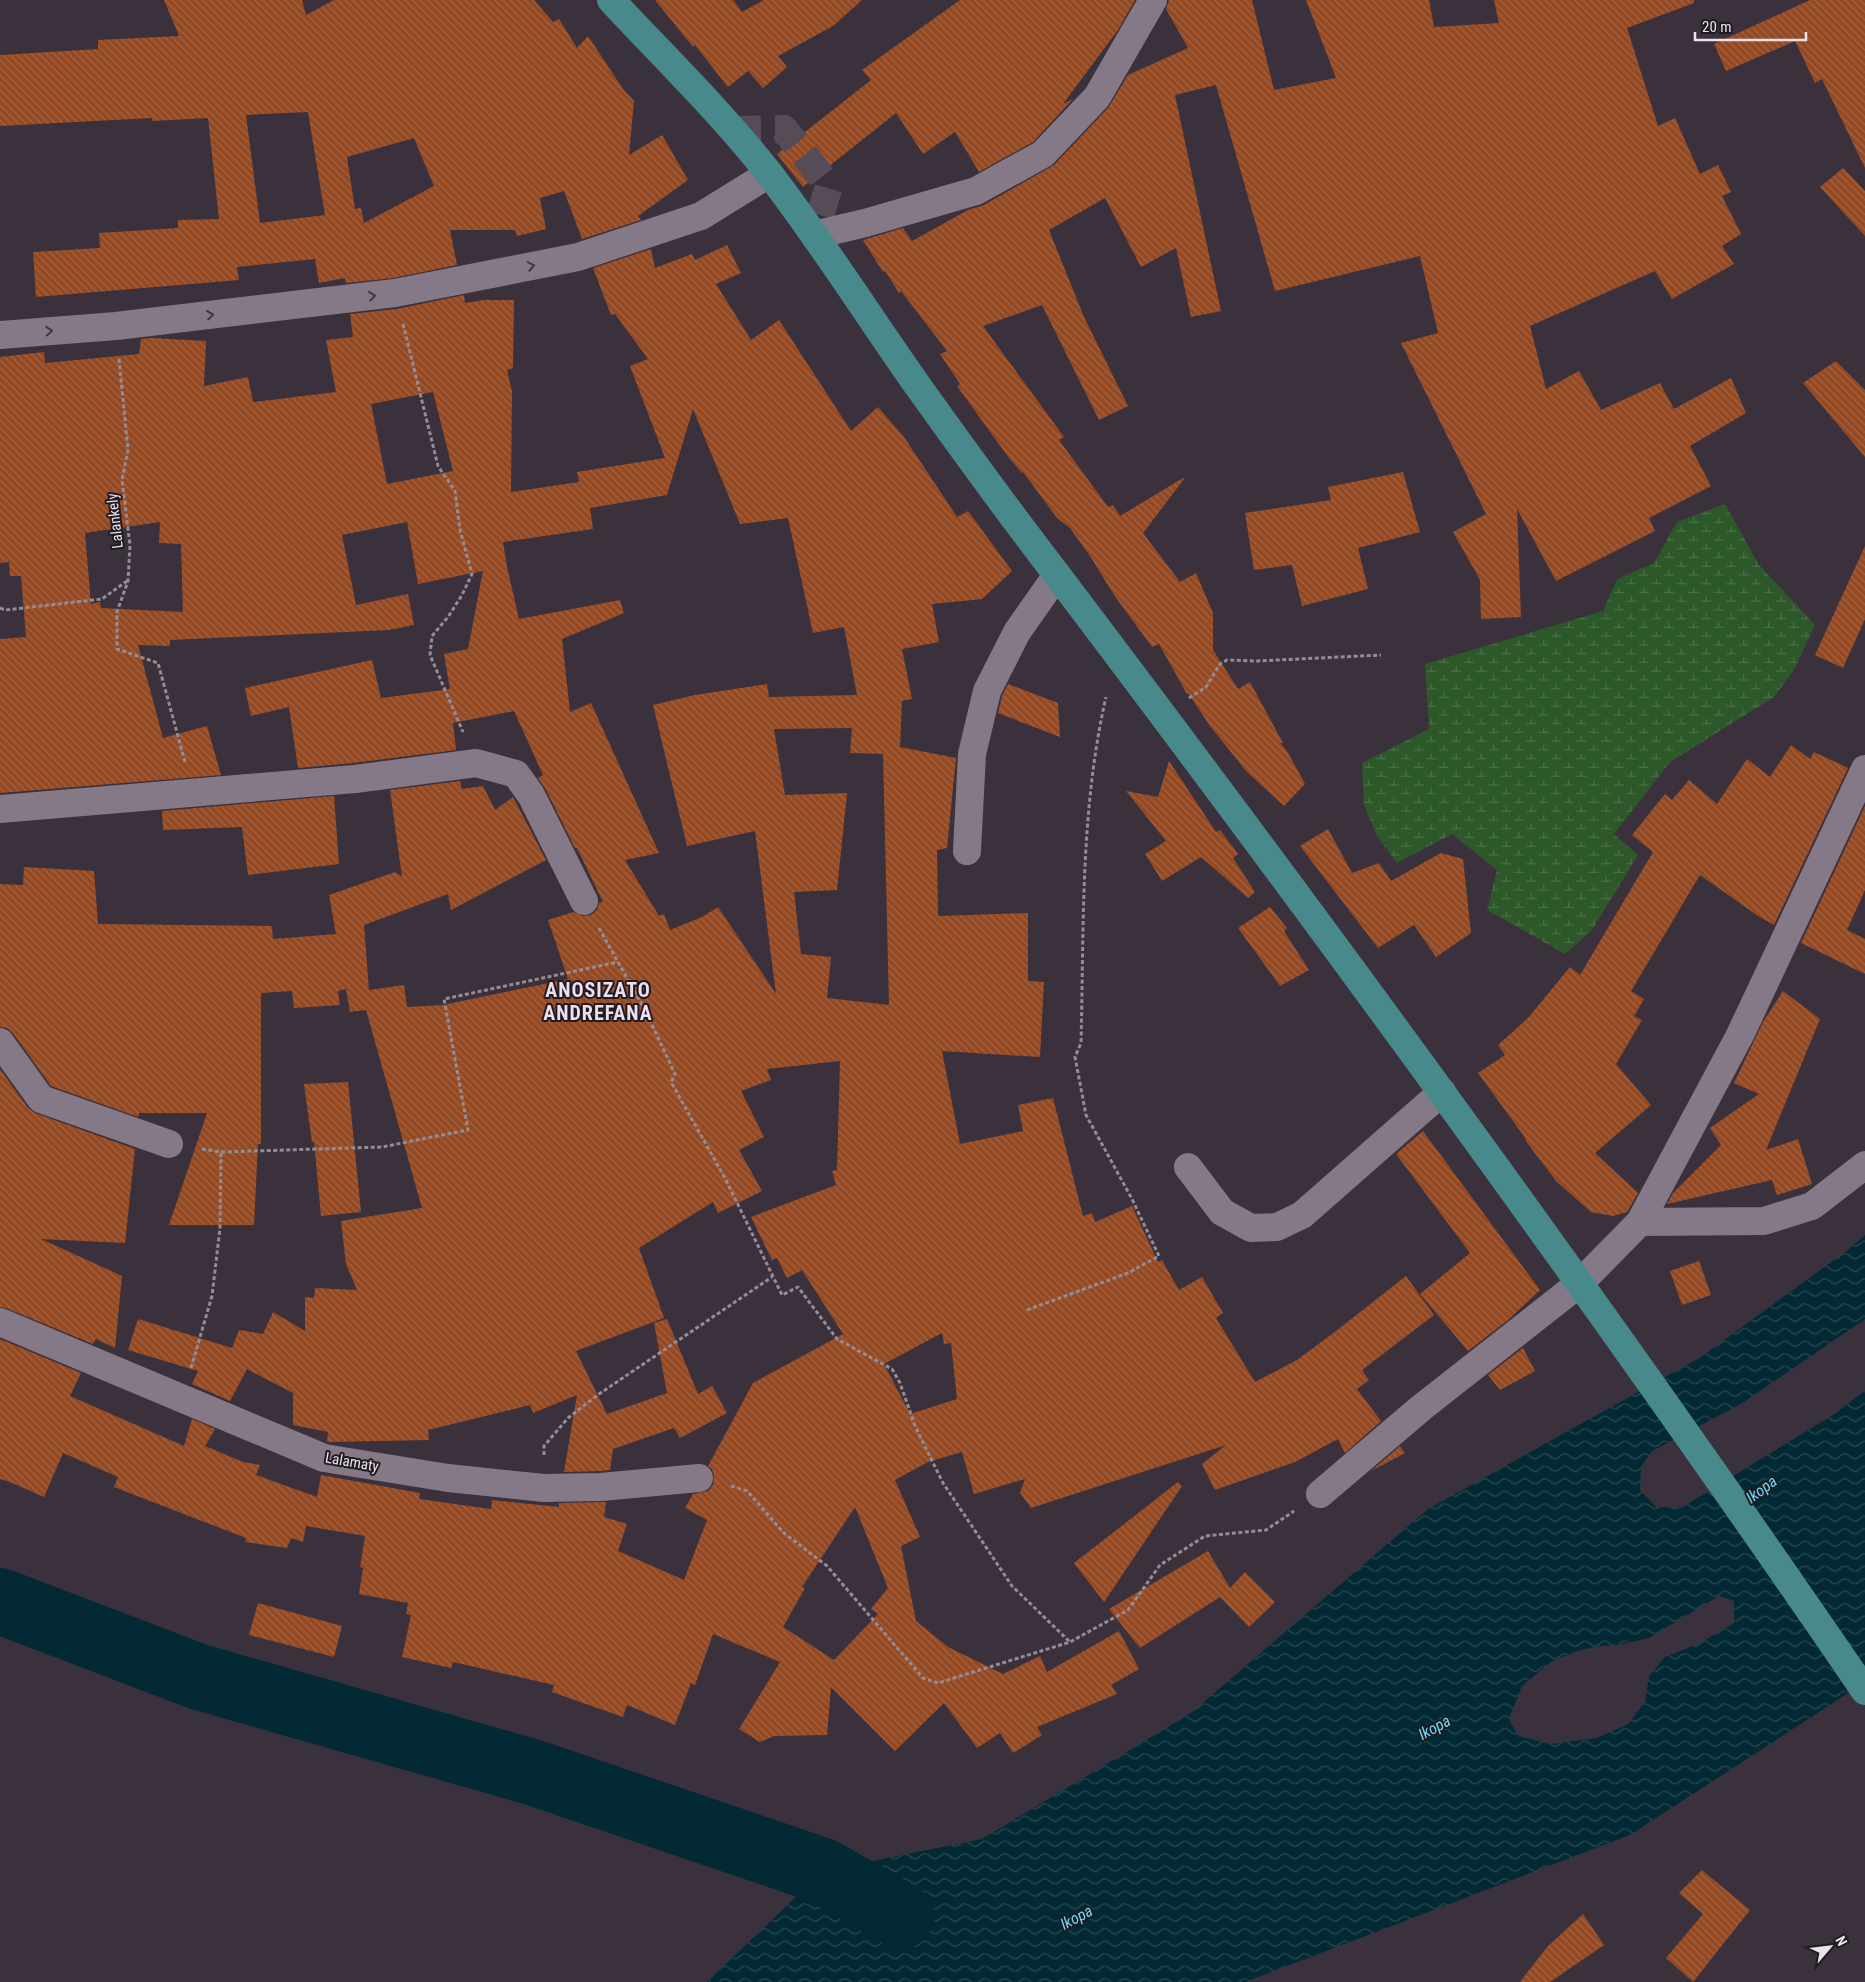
<svg xmlns="http://www.w3.org/2000/svg" width="1865" height="1982" font-family="'Roboto Condensed',sans-serif">
	<defs>
		<pattern id="wetland-marsh" width="20" height="14" patternUnits="userSpaceOnUse" patternTransform="scale(1.25)"><rect width="20" height="14" fill="#2d5829"/><path d="M1 5h8M5 5V1M11 12h8M15 12V8" fill="none" stroke="#4c7048"/></pattern>
		<pattern id="water-waves" width="16" height="10" patternUnits="userSpaceOnUse" patternTransform="scale(1.25)"><rect width="16" height="10" fill="#032a34"/><path d="M0 5q4-4 8 0t8 0" fill="none" stroke="#284952"/></pattern>
		<pattern id="building-back-hatch" width="6" height="6" patternUnits="userSpaceOnUse" patternTransform="scale(1.25)"><rect width="6" height="6" fill="#944922"/><path d="M-1 5l2 2M0 0l6 6M5-1l2 2" fill="none" stroke="#a36342"/></pattern>
	</defs>
	<rect width="100%" height="100%" fill="#3b313d"/>
	<path fill="url(#wetland-marsh)" d="M1725,504L1759,565L1815,625L1794,670L1774,697L1670,762L1614,834L1638,855L1592,930L1565,954L1487,910L1497,870L1452,834L1397,863L1377,836L1364,805L1362,763L1429,729L1425,664L1603,611L1617,579L1654,563L1677,522Z"/>
	<path fill="url(#water-waves)" fill-rule="evenodd" d="M1865,1235V1319L1741,1404L1652,1451L1641,1467L1640,1490L1656,1507L1681,1508L1836,1413L1865,1390V1678L1856,1688L1630,1835L1245,1982H707L823,1871L982,1839L1191,1713L1428,1509L1701,1357L1849,1249ZM1719,1596L1734,1601V1623L1700,1643L1665,1657L1649,1676L1645,1702L1628,1724L1597,1738L1550,1744L1518,1736L1509,1719L1522,1686L1551,1662L1577,1651L1600,1646L1619,1645L1649,1638Z"/>
	<g fill="none" stroke-linecap="round" stroke-linejoin="round">
		<path stroke="#032a34" stroke-width="66" d="M0,1601L199,1677L532,1772L823,1871L901,1916"/>
	</g>
	<g fill="url(#building-back-hatch)" fill-rule="evenodd">
		<path d="M164,0H302L306,15L334,0H534L553,22L559,19L577,48L588,36L623,89L634,101L629,155L662,135L688,180L638,216L641,220L582,239L564,191L540,198L546,229L517,236L515,230H450L457,265L393,278L346,283L345,278L319,283L315,259L237,267L239,280L36,297L33,252L100,248L99,233L178,228V220L219,219L208,118L152,121V118L0,126V55L98,49V40L179,36ZM308,112L325,215L260,223L246,115ZM414,138L434,186L364,223L361,208L355,209L347,157Z"/>
		<path d="M655,0H733L742,12L764,0H862L833,26L778,56L787,67L763,88L748,71L728,87L695,45L693,47Z"/>
		<path d="M960,0H1135L1118,30L1063,104L1073,99L1033,142L979,172L955,132L923,154L896,113L803,187L777,154L871,80L862,70Z"/>
		<path d="M1169,0H1252L1274,90L1336,78L1306,0H1429L1434,27L1499,23L1494,0H1694V3L1627,28L1658,126L1675,118L1700,174L1718,165L1731,192L1722,196L1741,234L1722,246L1734,264L1672,299L1655,271L1530,326L1546,389L1579,371L1601,410L1660,383L1674,409L1731,378L1746,413L1690,446L1711,486L1649,518L1655,531L1556,581L1517,509L1521,617L1481,619L1480,580L1453,532L1486,514L1401,343L1438,333L1420,256L1275,291L1216,85L1175,95L1221,311L1191,317L1176,248L1141,267L1105,198L1049,230L1084,317L1128,406L1099,420L1042,305L983,326L1064,437L1059,440L1108,507L1113,505L1120,516L1183,478L1184,479L1143,533L1180,582L1196,573L1213,613V650L1238,689L1250,682L1283,743H1280L1287,751L1305,784L1284,806L1247,772L1210,726L1188,693L1187,694L1159,644L1152,647L1114,595L1090,556L1070,528L1057,518L1023,472L1022,473L1009,458L957,386L960,384L940,354L947,351L901,291L899,293L885,271L883,272L863,240L903,228L912,241L968,210L984,205L1054,165L1108,108L1128,75L1188,48L1166,9Z"/>
		<path d="M1810,0H1865V168L1822,79L1815,83L1795,41L1726,71L1714,44Z"/>
		<path d="M1843,168L1865,191V236L1820,187Z"/>
		<path d="M727,245L741,273L716,284L751,340L779,320L851,431L878,407L904,437L957,517L968,511L1012,571L982,599L932,604L939,642L902,649L912,699L902,701L900,747L956,758L947,848L937,850L938,916L1028,913V981L1044,982L1040,1057L942,1051L960,1144L1023,1131L1018,1105L1053,1098L1083,1216L1092,1213L1095,1222L1132,1206L1158,1262L1162,1260L1179,1290L1202,1277L1223,1313L1216,1318L1255,1382L1297,1360L1336,1331L1406,1276L1434,1315L1362,1370L1369,1380L1357,1389L1381,1421L1345,1453L1338,1439L1295,1462L1215,1490L1202,1464L1226,1445L1031,1508L1020,1493L1025,1479L974,1494L962,1452L928,1462L895,1480L920,1537L901,1546L916,1621L948,1647L1003,1674L1040,1656L1047,1672L1119,1631L1139,1669L1111,1685L1117,1694L1037,1727L1042,1735L1013,1753L1000,1733L977,1748L944,1703L895,1751L831,1687L827,1735L774,1736L760,1742L739,1729L780,1662L713,1634L695,1685L691,1683L675,1725L627,1705L623,1717L552,1692L554,1685L453,1662L451,1668L402,1657L411,1615L406,1614L408,1603L359,1594L363,1568L360,1567L365,1536L306,1526L303,1542L291,1538L287,1548L245,1542L246,1538L114,1487L118,1477L63,1453L44,1497L10,1482L0,1479V1339L81,1373L70,1396L184,1446L192,1419L215,1429L205,1446L243,1462L260,1465L256,1475L317,1497L321,1475L420,1493L419,1499L491,1509L492,1500L559,1507V1503L606,1502L604,1517L627,1524L618,1551L684,1580L707,1520L685,1508L693,1494L708,1491L713,1485L714,1476L712,1469L708,1466L753,1383L843,1334L802,1270L787,1278L777,1258L772,1260L751,1217L836,1185L832,1171L837,1170L840,1061L767,1069L771,1080L741,1091L764,1137L739,1150L762,1191L718,1213L713,1202L639,1248L664,1318L576,1351L607,1414L667,1393L654,1323L667,1319L698,1394L712,1386L727,1413L680,1438L674,1428L613,1449L610,1470L600,1471L564,1472L577,1395L533,1413L530,1405L428,1430L429,1440L327,1442L328,1432L293,1425V1393L247,1369L230,1401L192,1384L198,1371L128,1350L138,1319L232,1348L239,1330L263,1334L273,1312L305,1331V1297L314,1298L315,1288L357,1290L346,1264L341,1221L422,1208L366,1010L350,1012L346,989L338,991L340,1005L294,1008L292,991L261,993V1144H258L254,1225H169L207,1113H139L138,1117L51,1086L13,1033L7,1028L0,1027V884L23,885L24,867L94,871L98,924L272,926L273,939L336,934L329,895L395,872L402,877L390,790L460,781L462,789L483,786L495,810L513,797L546,860L451,910L448,894L364,925L369,990L404,985L407,1007L443,1005L568,979L548,920L573,912L583,916L591,915L597,910L599,903L603,902L577,848H575L545,788L538,778L543,775L514,711L453,723L456,750L353,763L298,768L289,707L251,716L245,688L372,660L381,698L450,689L444,654L468,649L483,571L418,584L407,522L342,535L356,605L408,594L414,625L389,630L170,640V646L138,645L163,738L207,726L221,775L0,793V639L26,637L21,576H10L9,562L0,563V357L44,352L45,363L139,354L141,339L152,338L206,341L204,386L248,377L253,402L336,392L326,340L353,337L350,314L397,309L464,295L465,303L484,300H514L513,368L507,370L512,391L511,492L579,482L577,472L665,458L630,366L648,359L615,314L611,315L593,268L651,249L655,268L692,254L695,260ZM433,392L453,471L387,484L371,404ZM693,409L740,524L788,518L813,633L844,627L857,695L769,697L767,684L695,695L653,705L687,846L755,831L776,994L718,907L702,917L670,930L664,914L659,916L625,860L659,853L591,703L570,712L562,639L624,613L620,600L519,619L507,567L503,542L593,529L590,508L667,495ZM160,522L159,543L181,544L183,612L101,608L100,602L91,604L85,533ZM852,728L850,753L883,754L889,1005L827,998L831,957L801,954L794,892L837,890L847,793L785,795L774,729ZM942,1333L944,1344L951,1343L957,1399L910,1414L884,1364ZM855,1507L888,1588L871,1609L878,1614L834,1660L783,1627L805,1588L802,1587Z"/>
		<path d="M1836,361L1865,390V457L1803,383Z"/>
		<path d="M1403,472L1420,532L1358,548L1368,589L1302,606L1292,565L1254,570L1245,513L1331,500L1328,487Z"/>
		<path d="M1865,546V619L1843,668L1815,655Z"/>
		<path d="M1008,684L1058,703L1060,737L998,713L1002,696Z"/>
		<path d="M1791,745L1810,759L1814,752L1848,768L1774,925L1758,916L1700,875L1631,991L1644,999L1634,1016L1642,1020L1616,1064L1651,1105L1595,1153L1638,1193L1627,1212L1613,1216L1591,1212L1556,1181L1525,1140L1526,1139L1478,1073L1505,1055L1498,1045L1528,1018L1570,967L1580,975L1653,852L1632,835L1665,794L1672,800L1689,780L1717,804L1747,759L1770,777Z"/>
		<path d="M1169,761L1216,832L1220,830L1238,854L1233,858L1255,892L1248,898L1201,857L1162,881L1145,854L1166,841L1126,791L1158,797Z"/>
		<path d="M334,796L339,864L248,875L242,827L163,830L162,811Z"/>
		<path d="M1865,806V890L1847,930L1865,939V974L1801,943Z"/>
		<path d="M1328,829L1352,873L1379,863L1391,881L1441,853L1463,859L1471,933L1436,957L1414,925L1378,948L1300,846Z"/>
		<path d="M1270,907L1287,928L1284,931L1309,970L1280,986L1238,928Z"/>
		<path d="M1783,991L1820,1019L1766,1150L1798,1139L1812,1184L1777,1195L1772,1180L1667,1204L1673,1193L1721,1145L1710,1128L1759,1094L1734,1083L1763,1022Z"/>
		<path d="M0,1069L28,1108L35,1113L135,1149L125,1243L41,1239L122,1276L115,1348L96,1339L93,1344L6,1308L0,1307Z"/>
		<path d="M348,1082L361,1212L321,1216L314,1142H312L304,1084Z"/>
		<path d="M1423,1131L1540,1290L1508,1320L1468,1351L1420,1294L1470,1253L1396,1154Z"/>
		<path d="M1699,1261L1711,1295L1682,1305L1670,1271Z"/>
		<path d="M1523,1348L1535,1371L1500,1390L1488,1375Z"/>
		<path d="M1400,1446L1405,1453L1371,1471Z"/>
		<path d="M1178,1482L1182,1486L1104,1602L1074,1563Z"/>
		<path d="M1208,1551L1230,1588L1245,1572L1275,1602L1249,1627L1220,1597L1140,1648L1109,1609Z"/>
		<path d="M258,1603L342,1626L334,1657L249,1635Z"/>
		<path d="M1702,1870L1750,1910L1693,1982L1666,1958L1703,1914L1679,1893Z"/>
		<path d="M1583,1914L1604,1945L1550,1982H1520L1548,1946Z"/>
	</g>
	<g fill="none" stroke-linecap="round" stroke-linejoin="round">
		<path stroke="#554c57" stroke-width="28" stroke-dasharray="28 14" stroke-linecap="butt" d="M733,130L784,129L829,186L814,235"/>
		<g stroke="#958c96" stroke-width="3" stroke-dasharray="4 2.5" stroke-linecap="butt">
			<path d="M403,324L438,466L455,491L460,530L472,574L462,595L448,617L432,636L430,655L463,732"/>
			<path d="M119,359L128,450L122,480L130,545L128,581L117,612V649L158,663L185,762"/>
			<path d="M0,608L5,610L102,599L127,581"/>
			<path d="M1189,698L1206,687L1220,664L1227,660L1257,661L1381,655"/>
			<path d="M599,928L646,1012L675,1074L671,1082L726,1180L782,1295L798,1287L837,1339L892,1369L900,1383L915,1426L943,1483L1012,1586L1070,1642"/>
			<path d="M202,1149L221,1152L382,1147L468,1130L444,999L618,962"/>
			<path d="M1027,1310L1128,1273L1159,1256L1132,1199L1086,1115L1075,1057L1081,1043C1084,928 1080,810 1106,697"/>
			<path d="M191,1368L212,1296L220,1228L221,1152"/>
			<path d="M544,1455V1446L568,1418L599,1394L772,1277"/>
			<path d="M731,1486L747,1491L784,1533L827,1566L923,1678L938,1683L1070,1642L1128,1610L1160,1565L1205,1536L1266,1530L1294,1511"/>
		</g>
		<g stroke="#857987" stroke-width="28">
			<path d="M814,235L865,223L976,191L1043,154L1097,97L1153,0"/>
			<path d="M0,335L116,326L395,293L578,257L701,216L769,174"/>
			<path d="M0,809L355,779L476,763L516,774L531,795L584,901"/>
			<path d="M967,851L972,754L987,691L1017,632L1057,575"/>
			<path d="M0,1042L41,1099L169,1144"/>
			<path d="M1188,1167L1222,1212L1251,1228L1277,1227L1302,1215L1442,1092"/>
			<path d="M1640,1222L1764,1221L1812,1206L1865,1165"/>
			<path d="M0,1322L324,1458L448,1478L544,1488L601,1487L699,1478"/>
			<path d="M1320,1494L1421,1408L1580,1283L1640,1222L1740,1035L1865,769"/>
		</g>
		<path stroke="#48898b" stroke-width="28" d="M611,0C664,57 720,111 768,172C822,242 869,317 920,389C965,452 1011,515 1058,576C1335,942 1606,1312 1865,1691"/>
	</g>
	<defs><path id="oneway-chevron" d="M-2-3.5L2.5 0L-2 3.5" fill="none" stroke-width="1.6" stroke-linecap="round" stroke-linejoin="round" transform="scale(1.25)"/></defs>
	<g stroke="#3e3740">
		<use href="#oneway-chevron" transform="translate(531 266) rotate(-11)"/>
		<use href="#oneway-chevron" transform="translate(372 296) rotate(-7)"/>
		<use href="#oneway-chevron" transform="translate(210 315) rotate(-7)"/>
		<use href="#oneway-chevron" transform="translate(49 331) rotate(-4)"/>
	</g>
	<g text-anchor="middle" stroke-width="4" stroke-linejoin="round" paint-order="stroke">
		<g font-size="15" fill="#eae3eb" stroke="#201b21">
			<text transform="translate(115 521) rotate(-96)" y="5">Lalankely</text>
			<text transform="translate(352 1462) rotate(10)" y="5">Lalamaty</text>
		</g>
		<g font-size="16" font-style="italic" fill="#67ddfd" stroke="#201b21">
			<text transform="translate(1761 1489) rotate(-37)" y="6">Ikopa</text>
			<text transform="translate(1434 1727) rotate(-29)" y="6">Ikopa</text>
			<text transform="translate(1076 1917) rotate(-28)" y="6">Ikopa</text>
		</g>
		<g font-size="20" font-weight="bold" letter-spacing="1" fill="#ecdfef" stroke="#201b21">
			<text x="598" y="997">ANOSIZATO<tspan x="598" dy="23">ANDREFANA</tspan></text>
		</g>
	</g>
	<g transform="translate(1830 1947) rotate(62)" stroke="#201b21" stroke-width="4" paint-order="stroke">
	<path d="M0-4L9 19L0 12L-9 19Z" fill="#eae3eb"/>
	<text y="-8" font-size="14" font-weight="bold" text-anchor="middle" fill="#eae3eb">N</text>
	</g>
	<path d="M1695 32v8h111v-8" fill="none" stroke="#eae3eb" stroke-width="2.5"/>
	<text x="1702" y="32" font-size="15" fill="#eae3eb" stroke="#201b21" stroke-width="4" paint-order="stroke">20 m</text>
</svg>
